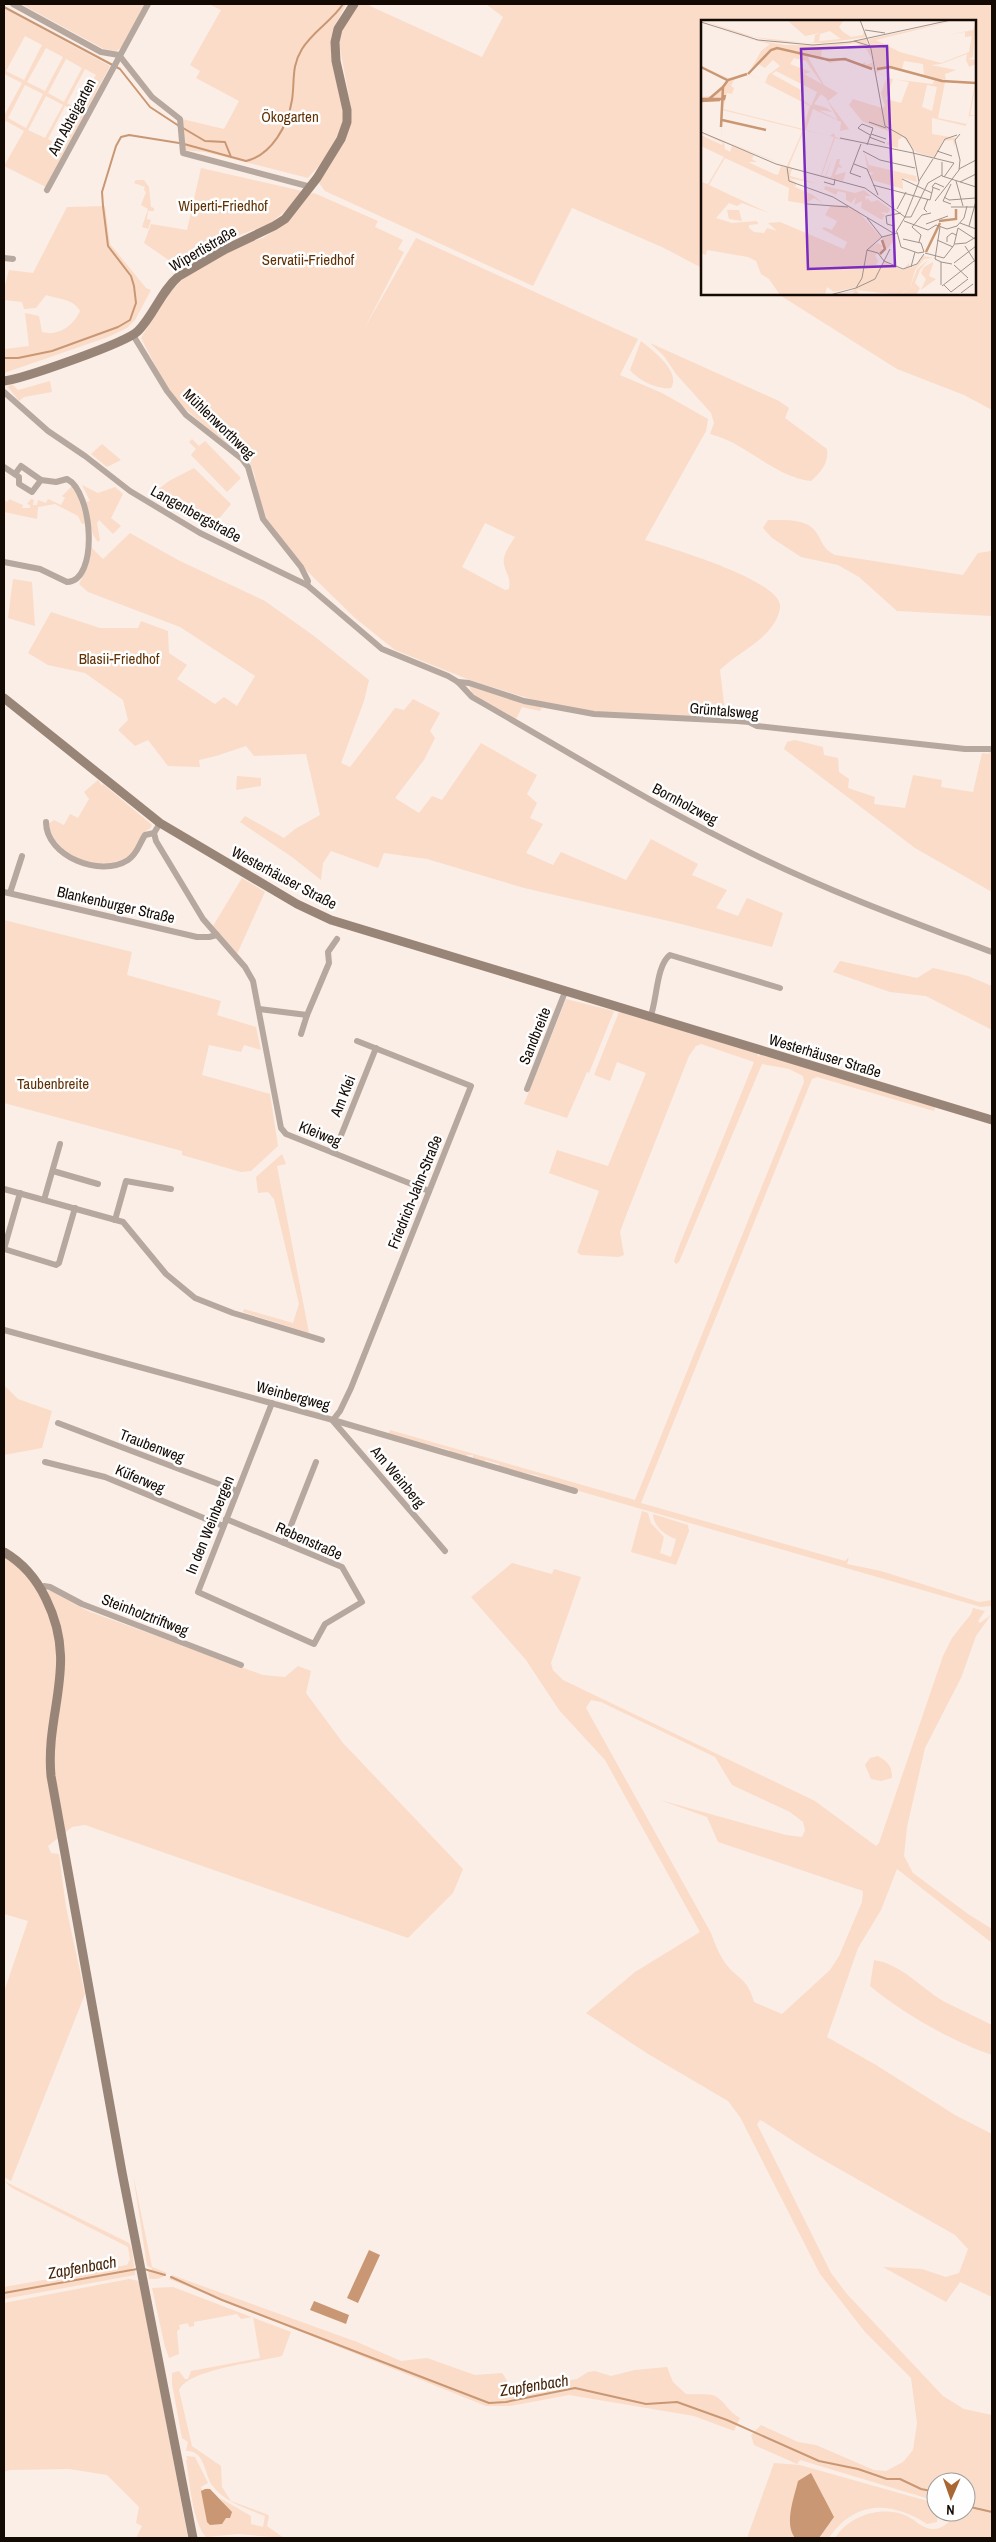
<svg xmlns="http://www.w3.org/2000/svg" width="996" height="2542" font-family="'Archivo Narrow',sans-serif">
	<rect width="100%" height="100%" fill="#fbeee6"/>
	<g fill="#fadcc8" fill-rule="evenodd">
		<path d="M21,4H145L121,48L116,51L104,49Z"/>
		<path d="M209,4H346L334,28L344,121C337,144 325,160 308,178L205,152L184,150L182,119L224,129L239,101L196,78L200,71L190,65L221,10Z"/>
		<path d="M357,4H370V6L482,57L503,17L486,4H992V410L964,395L897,369L778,294H975V21H702V268L664,248L572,208L533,286L325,191L319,183L351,120L350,102L339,43L342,30Z"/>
		<path d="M4,8L110,66L46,187L4,166L24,131L6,121L4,125V116L22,83L4,74ZM25,36L42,45L24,80L6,71ZM46,48L63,57L45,91L27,82ZM66,59L82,68L64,102L48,93ZM85,69L96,75L77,109L67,103ZM25,85L43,94L26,128L8,118ZM46,96L63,105L45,138L28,130ZM65,106L76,112L59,145L48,139Z"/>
		<path d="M201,168L302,191L286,210L271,223L224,241L180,268L144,243L151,224L187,230Z"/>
		<path d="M136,180H144L149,187L151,207L154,208V211H148L147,219L151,220L148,229L142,227L148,209L141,205L146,192L144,190L145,187L134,183Z"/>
		<path d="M314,193L378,221L375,227L403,240L398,249L404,252L364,329L416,238L638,339L620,375L662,393L708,419L706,431L645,540C667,547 785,581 780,608C775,638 738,651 720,670L726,719L615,715L544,703L472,681L395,650L355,618L306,570L262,513L254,473L247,457L211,432L180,404L167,388L141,338L166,296L185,277L243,244L263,238L277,229L310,194ZM485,523L515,537C510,545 502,555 504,564C506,575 511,576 509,589L505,590L462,567Z"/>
		<path d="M105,206L110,244L146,288L151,290L135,320L127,328L108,337L4,373L5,349L29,346L25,313L39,316L42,332C58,337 74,325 80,311C74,299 58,299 46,295L36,308L24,309L22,302L4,300V289L9,270L33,273L67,207Z"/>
		<path d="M641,341C651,349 682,372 671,388C658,390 638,380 630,370Z"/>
		<path d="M650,343L779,401L789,408L785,418L827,449C829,463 821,472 811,481C772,476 747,443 710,434L714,423L711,413L676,374L664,356Z"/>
		<path d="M50,381L52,392L24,397L19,401L8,387L12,384L18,390Z"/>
		<path d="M192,439L199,446L205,441L241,478L227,492L191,455L196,449L189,442Z"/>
		<path d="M102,444L121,460L107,467L91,454Z"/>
		<path d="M194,468L231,504L214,525L156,491L169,481Z"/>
		<path d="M82,485L98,493L115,487L123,494L111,518L121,526L113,534L99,520L97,523L100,540L98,542C88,531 91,516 86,502L90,501Z"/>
		<path d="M72,486L76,491L86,523L82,524L78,516L55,504L38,507L37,519L4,512V500L8,502L9,499L23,505L22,508H30V505L27,504L31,499L34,500L33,505H37L38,500L46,503L48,499L61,505L65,498L62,496Z"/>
		<path d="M768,520C783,520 807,518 816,532C824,544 822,548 835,555L963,575L978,553L991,551L992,616L897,611L859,577L838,565L801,557L772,538L763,528Z"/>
		<path d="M130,533L178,560L265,601L314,636L369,680L364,701L341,763L350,767L395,708L404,710L413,699L440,713L430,731L435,738L424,760L395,798L419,813L432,796L442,800L481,743L537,775L527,794L537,803L530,818L543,824L526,853L553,865L561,852L626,880L651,839L698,864L692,875L727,890L716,908L738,916L747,898L783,913L772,947L673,922L524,888L427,859L384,853L378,868L331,851L323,863L321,880L292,857L240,822L245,816L284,838L295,829L320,815L306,754L254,756L246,746L216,756L199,760L200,767L168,766L148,740L135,746L118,730L128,720L123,700L85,673L48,665L28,653L51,612L100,628H138L141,621L168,631L169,653L187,665L177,679L215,704L224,697L237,706L255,676L180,627L88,592L79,584L87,568L90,546L103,559Z"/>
		<path d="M13,579L32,582L35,626L8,618Z"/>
		<path d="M469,686L542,707L540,711L522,707L516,719L473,694Z"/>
		<path d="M795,740L823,747L824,755L838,758L839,772L849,779L848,788L875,797L874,804L905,808L913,775L942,780L941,787L973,792L982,753L988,754L992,750V892L915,848L784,749L787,742Z"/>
		<path d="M237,776L261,778V786L236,790Z"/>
		<path d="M98,780L102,786L103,784L152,825C150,830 148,829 145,832C138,838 138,850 130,855C101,875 56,857 48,824L54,820L64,825L70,814L78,818L89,799L84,792Z"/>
		<path d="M242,878L265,892L237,954L213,926Z"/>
		<path d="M4,920L132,952L127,975L221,1001L217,1015L256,1027L261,1050L244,1045L241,1052L209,1045L202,1075L270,1094L278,1146L251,1171L241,1172L182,1155V1151L4,1103Z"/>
		<path d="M840,961L917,978L933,968L968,976L992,986V1030L926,996L890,992L833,972Z"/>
		<path d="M566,999L614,1011L589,1073L587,1072L567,1118L524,1104Z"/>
		<path d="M619,1012L757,1052L758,1057L761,1054L935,1107L934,1111L817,1077L812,1079L641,1503L845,1561L849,1557L847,1564L881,1571L979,1602L992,1600L991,1606L981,1607L579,1491L571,1486L560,1485L536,1475L498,1468L499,1464L485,1460L484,1463L473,1460V1455H467L466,1458L449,1453L450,1450L388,1435L390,1430L635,1500L804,1082L803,1076L789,1069L762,1064L679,1262L676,1264L674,1261L680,1244L754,1062L701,1044L696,1046L689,1056L627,1213L620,1232L624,1255L619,1257L581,1255L577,1252L599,1191L549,1173L557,1150L608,1166L646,1073L617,1062L610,1081L594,1075Z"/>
		<path d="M282,1154L286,1164L277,1166L309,1333L243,1312L244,1309L293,1323L299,1304L274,1199L268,1192L258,1193L256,1177Z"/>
		<path d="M4,1385L18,1399L52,1411L42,1448L4,1455Z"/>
		<path d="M642,1511L648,1513L651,1523L664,1537L660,1553L671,1557L676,1539C666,1536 653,1526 653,1514L688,1525L689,1531L676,1565L631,1552Z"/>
		<path d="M4,1555L14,1561L41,1594L50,1590L88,1611L263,1675L285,1677L298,1666L311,1671L306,1693L343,1743L463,1869L453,1893L408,1938L85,1825L72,1827L48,1846L51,1853L59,1854L66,1907L85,1994L11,2181L4,2177V1992L28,1921L4,1914Z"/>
		<path d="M512,1563L552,1574L554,1569L581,1577L551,1663L553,1670L563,1680L815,1801L876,1846L879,1843L943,1656L952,1638L971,1614L973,1608L985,1611L978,1621L980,1623L991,1615L976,1636L961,1678L925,1748L907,1827L904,1856L913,1873L968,1914L992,1929V1943L897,1869L881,1910L858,1948L827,2037L876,2065L955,2115L992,2134V2297L960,2282L946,2302L883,2267L922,2269L946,2277L959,2273L968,2249L955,2235L813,2154L764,2122L760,2120L757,2124L831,2273L847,2294L943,2396L964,2409L992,2415V2538H835C850,2515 882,2505 907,2516C915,2520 922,2528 931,2529C942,2530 948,2523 954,2516L962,2517V2514L955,2512H966V2482H936V2501L800,2460L797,2464L754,2445L751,2435L761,2425L798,2442L816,2445L874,2470L886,2471L903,2462L913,2450L917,2423L911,2378L865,2332L820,2274L740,2117L728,2101L648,2054L586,2013L635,1972L700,1932L605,1760L559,1710L526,1660L471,1597ZM591,1700L601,1702L715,1757L732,1785L790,1812L803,1822L805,1830L802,1837L786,1835L660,1800L707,1817L718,1842L863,1891L862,1902L839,1956L830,1970L782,2014L754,2002C747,1975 734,1979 722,1958C717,1950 714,1941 711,1933L586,1708Z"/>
		<path d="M878,1756C888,1762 892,1766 892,1778L881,1781L871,1779L865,1765L870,1758Z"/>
		<path d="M874,1960C901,1964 920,1987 943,2001C959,2009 976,2017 992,2025V2055C953,2042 902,2013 870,1986Z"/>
		<path d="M133,2174L152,2267L167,2273C162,2279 157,2279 149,2279L148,2271H151L152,2268L147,2266Z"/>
		<path d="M4,2181L129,2243L132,2249L134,2267L128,2271L135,2270V2275L4,2299V2287L127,2265L130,2259L128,2247L12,2188Z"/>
		<path d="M172,2275L357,2342L401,2361L427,2358L475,2375L502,2373C509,2382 508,2388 521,2389L577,2379L588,2372L595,2371L611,2376L635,2370L667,2367L673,2382L686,2394C695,2395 707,2393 715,2396C725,2401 728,2412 740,2418L734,2431L694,2416L569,2395L510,2406H486L169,2279Z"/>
		<path d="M129,2279L138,2281L140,2285L188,2538H136L142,2526L136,2523L139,2507L107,2475L69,2469L10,2470L4,2472V2303Z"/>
		<path d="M173,2287L291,2332L282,2356C259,2362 188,2369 179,2390L192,2446L221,2466L222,2487L231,2501L266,2514L269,2516L267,2526L284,2538L238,2534L206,2537C192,2522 190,2481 186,2460L188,2459L186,2457L187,2456L195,2457L208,2483L201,2487L203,2493L207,2488L210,2489L218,2501L226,2506L220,2498L251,2516V2524L263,2527L265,2516C246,2508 225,2503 212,2485C204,2473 205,2450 186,2451L188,2442L182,2438L172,2384V2373L179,2371L185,2379H188L191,2371L260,2358L253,2317L241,2319L237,2314L194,2322V2326L189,2327L188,2323L179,2325L180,2329L177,2331L179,2354L169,2358L165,2347L152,2288Z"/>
		<path d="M774,2463L800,2465L931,2502L938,2513L937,2522L927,2524C891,2501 855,2500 829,2538H747Z"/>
	</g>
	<g fill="#c99773">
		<path d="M369,2250L380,2255L358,2303L347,2298Z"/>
		<path d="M314,2301L349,2315L346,2324L310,2310Z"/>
		<path d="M811,2473L834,2517L819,2538H795C784,2523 794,2498 798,2481Z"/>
		<path d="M205,2489H210L232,2512L230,2518H226L222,2524L210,2525L207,2522L201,2491Z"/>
	</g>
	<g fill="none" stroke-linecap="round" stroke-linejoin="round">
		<g stroke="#c99773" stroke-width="2">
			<path d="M4,7L120,69L150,107L179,126"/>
			<path d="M183,128L205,141L225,142L231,157"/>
			<path d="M184,144L246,161C272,155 288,125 292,100C295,80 291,67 302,49C313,31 332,21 343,4"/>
			<path d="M4,358H18L52,351L118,327L130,320L136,303L134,286L131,276L108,246L103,206L102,192L116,146L121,137L129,135L179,143"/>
			<path d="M144,2269L165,2275"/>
			<path d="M171,2277L222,2300L489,2403L506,2402L575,2388L646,2404L677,2402L727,2420L819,2461L858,2469L887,2479H900L921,2489L936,2492"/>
			<path d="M4,2293L137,2269"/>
			<path d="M966,2506L992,2512"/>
		</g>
		<g stroke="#b6a89f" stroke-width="6">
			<path d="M13,4L101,52L119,55"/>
			<path d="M119,55L152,97L180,119L183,153L311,187"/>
			<path d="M47,190L148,4"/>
			<path d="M4,258L13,259"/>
			<path d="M133,335L167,391L186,415L242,459L248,467L263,519L301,567L308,581L307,585"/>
			<path d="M4,392L48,431L85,456L130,491L200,533L307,585L382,649L448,676L458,682L472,697C565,750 657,807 753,854C830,892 912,922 992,952"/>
			<path d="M4,467L19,477V484L32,492L41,480"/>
			<path d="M4,562L40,569L67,582C99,581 93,492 67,479L56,482L41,480L21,466L15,474"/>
			<path d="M458,682L469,683L524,701L594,714L737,721L749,722L757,726L965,749H991"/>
			<path d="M46,822C46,856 100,878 128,860C138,853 139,844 145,835L154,833"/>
			<path d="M160,823L154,833L156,841L203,919L245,967L253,981L281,1128L286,1134L429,1191"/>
			<path d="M4,892L197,937H209L217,935"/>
			<path d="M10,893L22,856"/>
			<path d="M259,1009L307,1015L329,963L328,952L337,939"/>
			<path d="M650,1018C657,1002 656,965 670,955L780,988"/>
			<path d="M301,1034L307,1015"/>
			<path d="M527,1089L565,992"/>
			<path d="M334,1153L376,1048"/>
			<path d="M53,1171L98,1184"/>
			<path d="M4,1189L123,1222L166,1274L195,1298L233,1313L322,1340"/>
			<path d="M20,1193L4,1249L56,1265L59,1263L75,1208"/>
			<path d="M44,1200L60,1144"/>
			<path d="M115,1220L126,1181L171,1189"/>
			<path d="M4,1330L333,1420L575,1491"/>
			<path d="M333,1420L340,1411L351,1388L471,1086L357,1041"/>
			<path d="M333,1421L445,1551"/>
			<path d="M58,1423L237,1491"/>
			<path d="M45,1462L105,1477L223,1526"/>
			<path d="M226,1519L342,1567L362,1602L325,1624L314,1644L198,1592L272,1403"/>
			<path d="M284,1543L316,1462"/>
			<path d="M44,1586L50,1587L82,1604L241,1665"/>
		</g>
		<g stroke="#998578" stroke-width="9">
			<path d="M4,381C22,379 126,343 138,331C154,315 161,291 179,276L224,250L274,226L285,219L317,178L341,139L347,122V110L336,61L335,42L338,29L354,4"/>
			<path d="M4,698L160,823L297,904L331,920L992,1120"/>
			<path d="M4,1552C23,1563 37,1580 46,1599C79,1665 45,1711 51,1776L122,2172L193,2538"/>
		</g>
	</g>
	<g text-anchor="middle" stroke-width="5" stroke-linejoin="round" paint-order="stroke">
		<g font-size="15" fill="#140a04" stroke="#fefefe">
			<text transform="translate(72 117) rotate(-62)" y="5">Am Abteigarten</text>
			<text transform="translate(203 249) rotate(-30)" y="5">Wipertistraße</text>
			<text transform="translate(219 424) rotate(44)" y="5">Mühlenworthweg</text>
			<text transform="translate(196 514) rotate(29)" y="5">Langenbergstraße</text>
			<text transform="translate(724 711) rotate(5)" y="5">Grüntalsweg</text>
			<text transform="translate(685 804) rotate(28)" y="5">Bornholzweg</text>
			<text transform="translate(284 878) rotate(28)" y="5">Westerhäuser Straße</text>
			<text transform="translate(116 905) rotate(13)" y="5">Blankenburger Straße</text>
			<text transform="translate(535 1036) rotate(-68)" y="5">Sandbreite</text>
			<text transform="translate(825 1056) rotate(17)" y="5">Westerhäuser Straße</text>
			<text transform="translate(343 1096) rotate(-68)" y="5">Am Klei</text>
			<text transform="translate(320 1134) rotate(22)" y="5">Kleiweg</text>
			<text transform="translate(415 1192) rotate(-68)" y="5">Friedrich-Jahn-Straße</text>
			<text transform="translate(293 1396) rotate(15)" y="5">Weinbergweg</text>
			<text transform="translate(152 1446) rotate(21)" y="5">Traubenweg</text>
			<text transform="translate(398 1477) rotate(50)" y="5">Am Weinberg</text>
			<text transform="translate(140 1479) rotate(23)" y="5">Küferweg</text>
			<text transform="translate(210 1525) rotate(-68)" y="5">In den Weinbergen</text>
			<text transform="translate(309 1541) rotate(24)" y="5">Rebenstraße</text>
			<text transform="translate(145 1615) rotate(21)" y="5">Steinholztriftweg</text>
		</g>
		<g font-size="15" fill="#603104" stroke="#fefefe">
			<text x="290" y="122">Ökogarten</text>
			<text x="223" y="211">Wiperti-Friedhof</text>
			<text x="308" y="265">Servatii-Friedhof</text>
			<text x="119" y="664">Blasii-Friedhof</text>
			<text x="53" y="1089">Taubenbreite</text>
		</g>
		<g font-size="16" font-style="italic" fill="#472509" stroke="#fefefe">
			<text transform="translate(82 2267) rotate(-10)" y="6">Zapfenbach</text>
			<text transform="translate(534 2385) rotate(-9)" y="6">Zapfenbach</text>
		</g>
	</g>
	<g transform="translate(701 20)">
		<rect width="275" height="275" fill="#fbeee6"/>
		<path d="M0,0L53,17L107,23L113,22L114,15L119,13L104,16L86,0H143L138,7L141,11L150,17L162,15L163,11L166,17L123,23L79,22L41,15ZM129,11L140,19L118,21L119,14ZM256,0L175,20L199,32L240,43L268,32L271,16L264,17V12L246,15L272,10L275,0L272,37L267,39L275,40V44L268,47L265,40L266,34L240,44L230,45L255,50L244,54L245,61L275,63L269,95L275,96H268L265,106L231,98V114L255,118L253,127L252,120L242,121L233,138L215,132L202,117L197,120V128L190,126L185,124L190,119V112L162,102L148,85L152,79L181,88L184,86L180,73L186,57L175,52L168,19ZM203,41L222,44L223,55L201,49ZM190,47L233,60L232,64L191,59L176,52ZM192,59L208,62L200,83L185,79ZM244,62L274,64L266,104L237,98ZM226,65L236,67L231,91L221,87ZM0,3L44,18L84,25H124L166,19L167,25H160L169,27L171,41L164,42L165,45L172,42L175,58L172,49L142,40L129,43L122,39H144L161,45L162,43L171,40L166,30L156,23L121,28L120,38L110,34L107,37L123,65L137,73L127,81L148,109L139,111L140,102L112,89L105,110L129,116L133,113L134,117L156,123L134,118L121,155L124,156L131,138L125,156L130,157L136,139H139L138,144L142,148L137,147L134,155L145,152L142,161L95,149L120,155L133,117L103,110L88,146L91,148L23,122L24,129L29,132L31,126L53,135L51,139L56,142H47L73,154L77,155L80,146L91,149L89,156L118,164L87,158L96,163L94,167L112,175L123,184L113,178L105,184L87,181L88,168L24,138L8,165L70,194L41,183L36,186L28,183L15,198L31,203L56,201L57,204L48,205V208L53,212L63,213L66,208L76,211L67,203L79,202L143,229L146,222L121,209L123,207L131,210L136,201L124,195L129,186L147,185L157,191L180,217L169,227L177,223L183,227L181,218L192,213V222L187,228L180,227L182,232L174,235L177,241L175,246L179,247L184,242L202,250L208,243L209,248L216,245L222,236L233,238L223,239L214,250L209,268L216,249L227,240H233H227L219,250L214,263L219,268L215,275H200L208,268L199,275L155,270L158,273L155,275H151L153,272L132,275L151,271L156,267L133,272L126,267L124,275H79L68,259L60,254L55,241L47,237L6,230L5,235L0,233V162L7,164L23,137L0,126V115L21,125L22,123L0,113L21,120L20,81H0V77L10,76L26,61L0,46L29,59L48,53L60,31L69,24L40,17ZM93,38L105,41L121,64L103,54L110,52L89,44ZM72,40L79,46L67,55L64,63L48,54L57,44L64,48ZM75,51L116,72L110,86L99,78L100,70L71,54ZM47,54L109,86L102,109L22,89L26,73L31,74L33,68L30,66L33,60ZM120,74L125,78L137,100L118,90L131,92L126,88L113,84ZM21,90L102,110L86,146L21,120V100L66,110L20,99ZM163,131L168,145L215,156L216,162L201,158L202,169L171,160L169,155L173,153L167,152ZM124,166L154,173L163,170L170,176H164L165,181L166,178L170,182L177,180L189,189L187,193L179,192L184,195L181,200L160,188L161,181L153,185L155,177L150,183L145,180V173L137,171L135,175L123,169ZM38,190L41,201L28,199L26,190ZM232,242V244L228,256L235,259L220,270L225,259L220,253L223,247Z" fill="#fadcc8" fill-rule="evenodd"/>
		<path fill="none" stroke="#c99773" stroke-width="2.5" d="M0,47L26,60M176,49L189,47L241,61L275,63M47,54L70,30L76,28L128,40L144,39L171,49M0,79H23L24,75M8,79L22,67M0,81L19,80M21,100L65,110M20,107L22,67L27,60L46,54M238,201L255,199V189M225,232L239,203M179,234L184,229L181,220"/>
		<path fill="none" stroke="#9f938c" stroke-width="1" d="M0,2L57,20L112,25L149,22L250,0M164,10L184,13M153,21L169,26M168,102L185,108M0,112L75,144L164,168L204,197L218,162L212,130L205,118L184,106L170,29L159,0M170,114L185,119M168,117L184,123M139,118L212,133M166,125L170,114L172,108L161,104L157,108L169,115M162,131L179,140L214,148M236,131L251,136M212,133L253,143L243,157M233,138L244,119L256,115M241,142V156L275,167M153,144L166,149L177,175M86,147L88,161L132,177L192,213M258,149L275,140M160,157L149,153L160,124M201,159L231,173M218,161L232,139M255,161L262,186M123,162L133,165L134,159M259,162L275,154M250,164L242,181L250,184M172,165L229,180L232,168M239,170L231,167L234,163L243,167M243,177L248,180L275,178M234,181L258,150L259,140L254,120L259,114M106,184L147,187M250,187H275M196,189L205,172M226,192L223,189L227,179M166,198L181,217M203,201L227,210L235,205L246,209L256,206M259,203L275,209M225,204L247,196M193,206L186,204L185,196L200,193M256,206L263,198L266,186M268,206L275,181M211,207L221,195L230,193M211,207L220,215L218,222M239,207L234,239L240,242M257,208L274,219M195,212L204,197H210L227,163L241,155M196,212L200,227L217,233L223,232M202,219L220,223L223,232M236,220L252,227M246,222V217L251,213L255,215M254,224L265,223L275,217M264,226L275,243M166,230L177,233L183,241M224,233L243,238L253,225L257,208M183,241L202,249L216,244L223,234M253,243L275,226M253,245L267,258M210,247L214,232M240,265V242L251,244M243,265L250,272L267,259M241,266L273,241M155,268L174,259L189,229M260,273L272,264M129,275L155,268L161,258L166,230L181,217L196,213"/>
		<path fill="#7b2cbf" fill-opacity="0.15" stroke="#7b2cbf" stroke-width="2.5" d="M186,26L194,246L107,249L100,29Z"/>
		<rect width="275" height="275" fill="none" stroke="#140a04" stroke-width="2.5"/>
	</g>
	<rect width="996" height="2542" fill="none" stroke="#140a04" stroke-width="10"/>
	<g transform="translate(951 2497) rotate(182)"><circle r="24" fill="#fefefe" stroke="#a09c9a"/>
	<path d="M0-4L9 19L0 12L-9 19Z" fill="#a96734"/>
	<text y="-8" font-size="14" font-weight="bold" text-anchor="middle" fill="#140a04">N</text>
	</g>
</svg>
